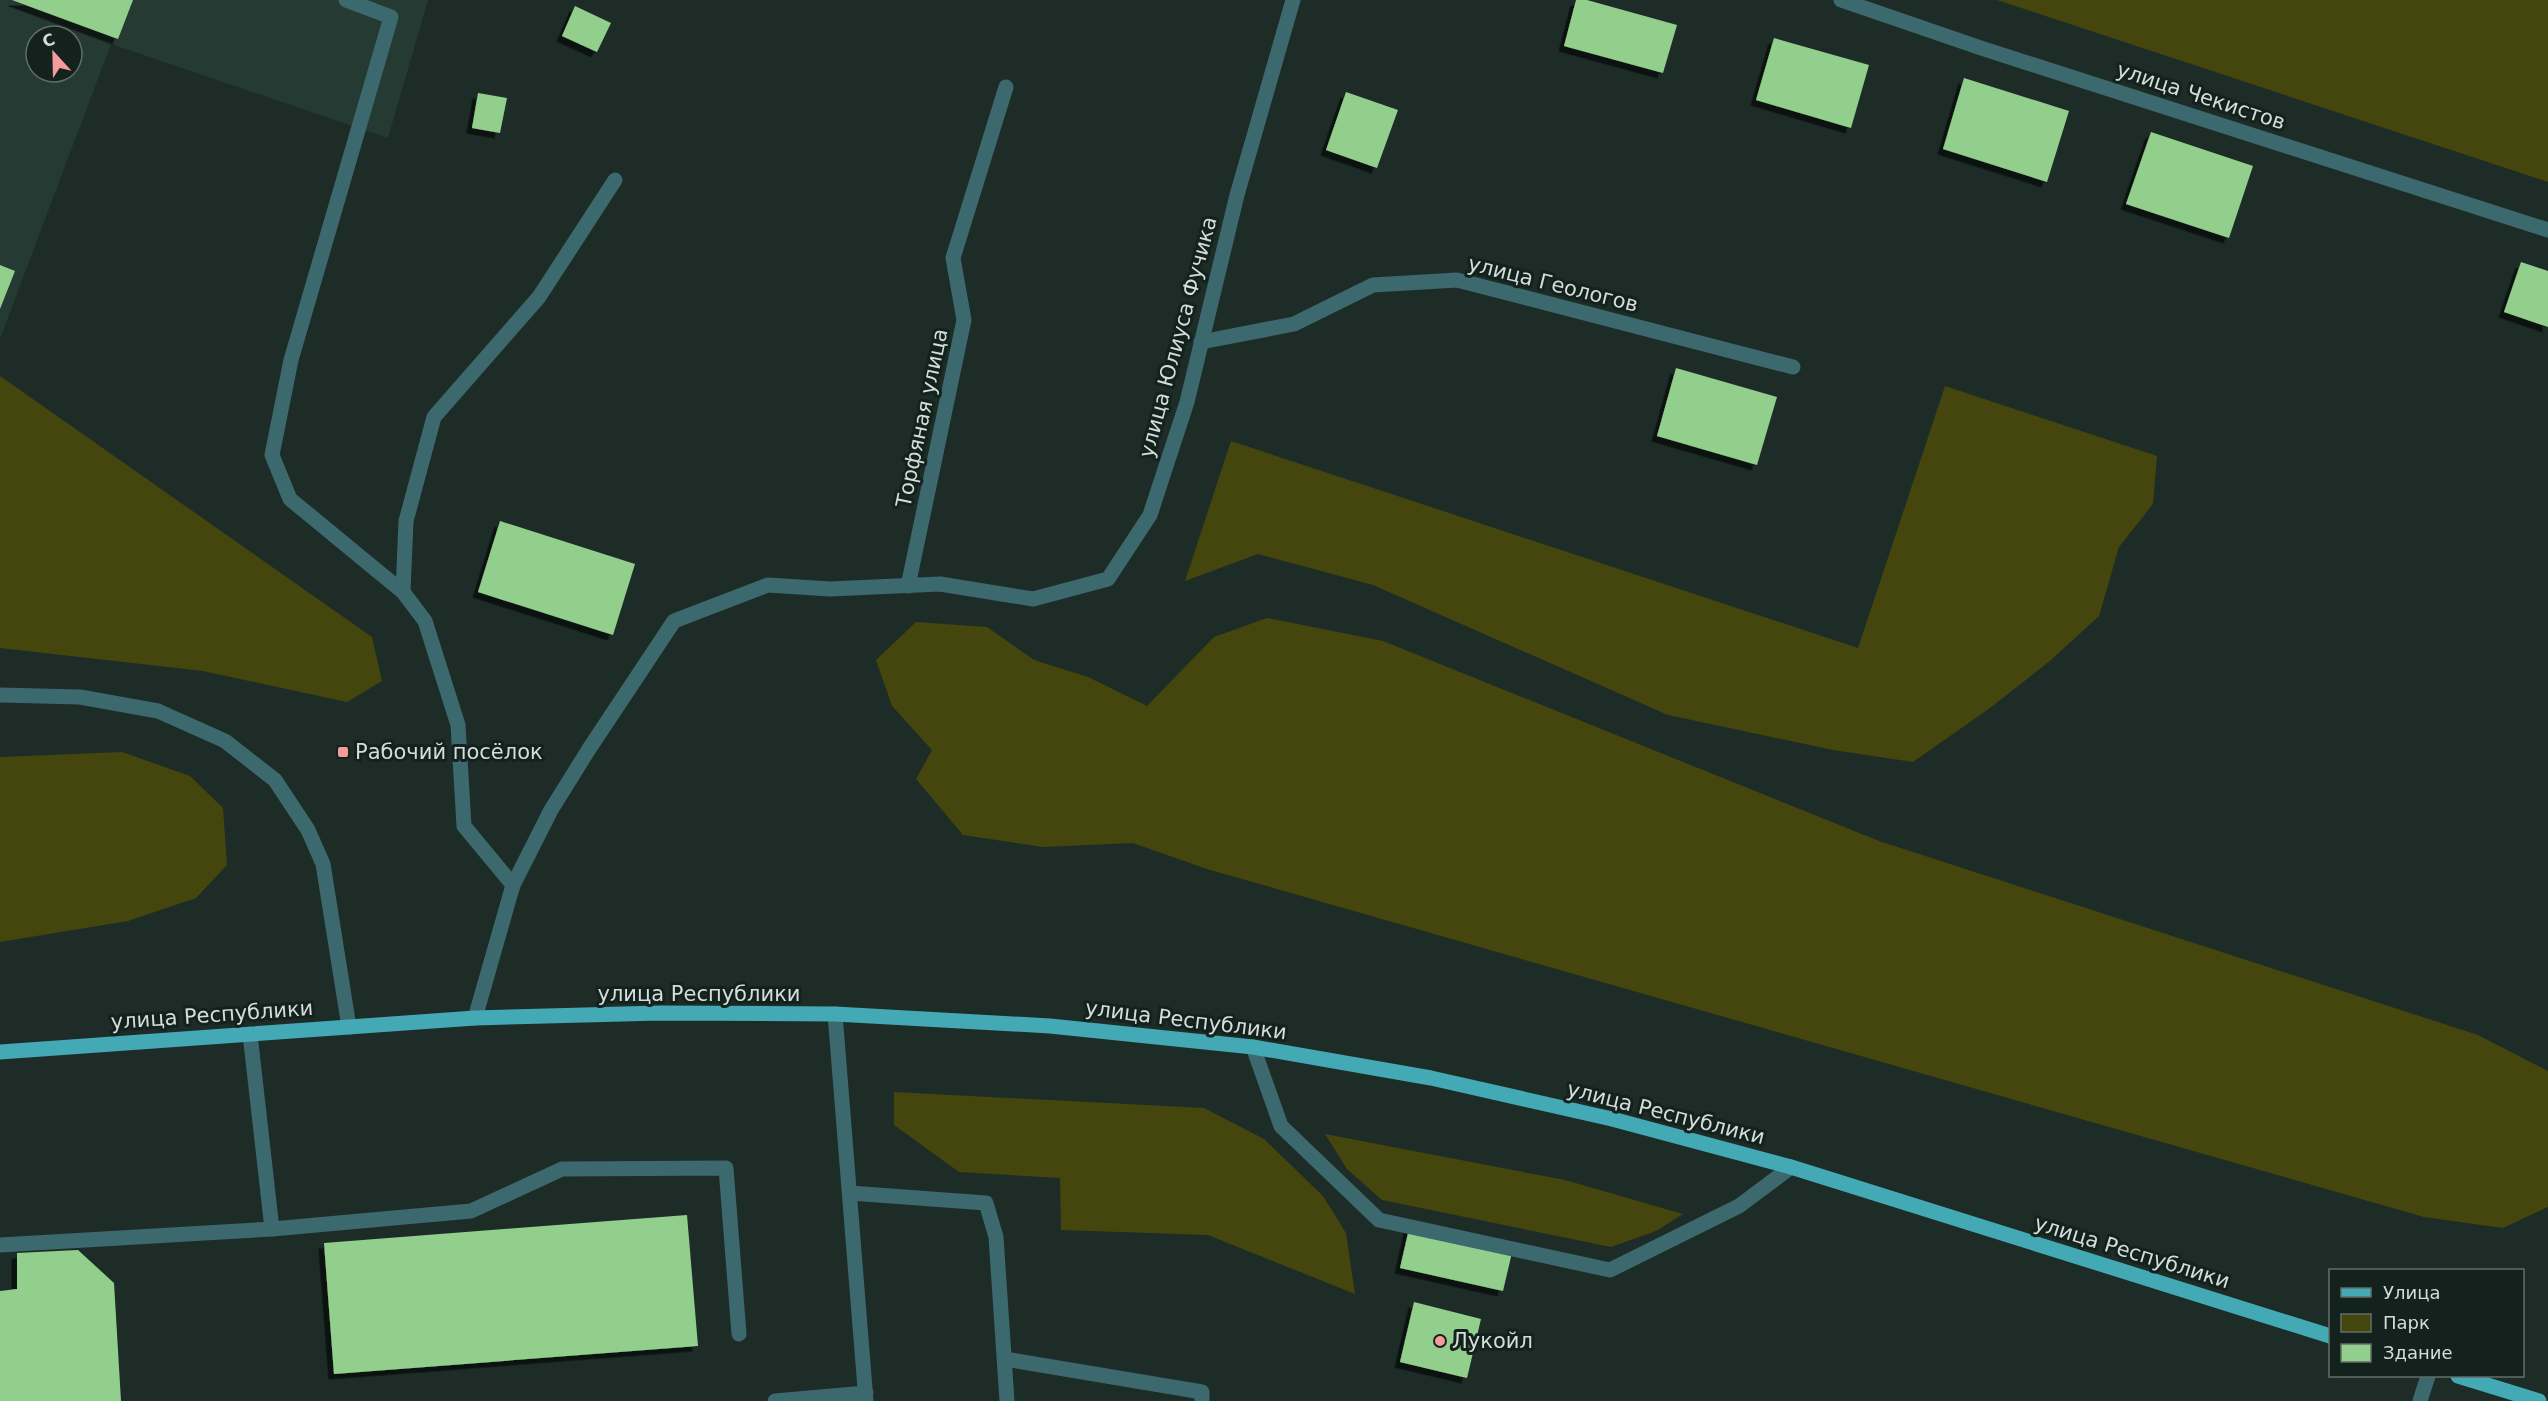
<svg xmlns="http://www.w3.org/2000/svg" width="2548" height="1401" font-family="'DejaVu Sans',sans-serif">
	<defs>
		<filter id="shadow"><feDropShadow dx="-5.5" dy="5.5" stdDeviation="0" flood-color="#0009"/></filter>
	</defs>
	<rect width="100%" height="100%" fill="#1d2c27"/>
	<path fill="#243a33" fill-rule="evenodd" d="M0,0H428L388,138L111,44L0,339ZM36,36H72V72H36Z"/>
	<g fill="#45460d">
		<path d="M1997,0H2548V182Z"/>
		<path d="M0,376L372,637L382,681L347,702L203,671L0,648Z"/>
		<path d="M1945,386L2157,456L2153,504L2119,547L2099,616L2051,660L1990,708L1913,762L1833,750L1668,715L1373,585L1258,554L1185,581L1231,441L1858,648Z"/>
		<path d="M1267,618L1383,641L1879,841L2478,1035L2548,1071V1207L2503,1228L2424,1217L1207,869L1133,843L1043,847L963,835L916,779L932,750L892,706L876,660L916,622L987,627L1034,660L1088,677L1147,706L1214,637Z"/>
		<path d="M122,752L190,776L223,808L227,865L196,898L128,921L0,942V757Z"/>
		<path d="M894,1092L1204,1108L1264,1139L1323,1196L1346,1233L1355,1294L1208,1235L1061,1230L1060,1178L959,1172L894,1125Z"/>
		<path d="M1325,1134L1565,1180L1683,1214L1656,1231L1611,1247L1382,1200L1347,1169Z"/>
	</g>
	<g fill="#93cf8c" filter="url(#shadow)">
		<path d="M12,0H133L118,39Z"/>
		<path d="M1576,0H1587L1677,25L1663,73L1564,46Z"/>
		<path d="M575,6L611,23L597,52L562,36Z"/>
		<path d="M1774,38L1869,65L1851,128L1756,100Z"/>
		<path d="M1964,78L2069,111L2047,182L1943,149Z"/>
		<path d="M1346,92L1398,110L1377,168L1326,150Z"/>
		<path d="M478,93L507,98L500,133L472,128Z"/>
		<path d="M2151,132L2253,166L2229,238L2126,204Z"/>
		<path d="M2521,262L2548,271V327L2504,312Z"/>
		<path d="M0,265L15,271L0,309Z"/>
		<path d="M1676,368L1777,397L1757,465L1657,436Z"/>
		<path d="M500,521L635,564L613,635L478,592Z"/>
		<path d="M687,1215L698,1346L334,1374L324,1243Z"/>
		<path d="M1411,1220L1514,1244L1503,1291L1400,1268Z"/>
		<path d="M78,1250L114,1283L121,1401H0V1291L17,1289V1253Z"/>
		<path d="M1414,1302L1481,1319L1467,1378L1400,1362Z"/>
	</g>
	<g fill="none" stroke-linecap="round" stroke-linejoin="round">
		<g stroke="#3c696e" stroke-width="15">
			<path d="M346,0L391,17L291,360L272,455L290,499L403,592L425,621L458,725L464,826L513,885"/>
			<path d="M403,592L406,521L434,417L539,297L615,180"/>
			<path d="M0,695L80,697L158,711L225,741L275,780L308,830L323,864L349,1027"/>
			<path d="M835,1014L866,1401"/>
			<path d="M1253,1047L1281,1126L1379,1220L1610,1270L1739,1206L1791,1167"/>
			<path d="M850,1193L986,1203L996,1237L1007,1401"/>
			<path d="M272,1229L471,1211L562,1169L726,1168L739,1334"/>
			<path d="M0,1245L272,1229L250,1034"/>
			<path d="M1005,1359L1202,1392V1401"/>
			<path d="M775,1401L866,1393"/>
			<path d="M2420,1401L2428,1376"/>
		</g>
		<g stroke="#3c696e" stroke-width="15">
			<path d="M1841,0L1981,48L2548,230"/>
			<path d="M1201,342L1294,324L1373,285L1457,280L1793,367"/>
			<path d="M908,586L964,320L953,258L1006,87"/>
			<path d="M475,1018L513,885L551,810L589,749L674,621L768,585L830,589L940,584L1033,599L1108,579L1150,515L1187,402L1237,195L1293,0"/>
		</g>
		<g stroke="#43a9b4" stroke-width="15">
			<path d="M0,1052L475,1018L661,1013L835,1014L1050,1026L1253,1047L1431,1078L1612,1119L1791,1167L2330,1336"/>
			<path d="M2458,1376L2539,1401"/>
		</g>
	</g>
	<g fill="#f59b9e" stroke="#14221e" stroke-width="2">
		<rect x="337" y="746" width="12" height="12" rx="3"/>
		<circle cx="1440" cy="1341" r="6"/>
	</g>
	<g text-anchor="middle" stroke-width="6" stroke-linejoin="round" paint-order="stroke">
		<g font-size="21" fill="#d4ddda" stroke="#14221e">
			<text transform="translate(2201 96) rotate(18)" y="7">улица Чекистов</text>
			<text transform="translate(1553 284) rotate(14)" y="7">улица Геологов</text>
			<text transform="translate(1178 337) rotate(-75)" y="7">улица Юлиуса Фучика</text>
			<text transform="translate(922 418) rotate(-78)" y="7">Торфяная улица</text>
			<text x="699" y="1001">улица Республики</text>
			<text transform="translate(212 1015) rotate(-4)" y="7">улица Республики</text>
			<text transform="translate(1186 1020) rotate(7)" y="7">улица Республики</text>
			<text transform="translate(1666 1113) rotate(14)" y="7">улица Республики</text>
			<text transform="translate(2132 1252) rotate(17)" y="7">улица Республики</text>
		</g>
		<g font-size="21" fill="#d4ddda" stroke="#14221e" text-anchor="start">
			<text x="355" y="759">Рабочий посёлок</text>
			<text x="1452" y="1348">Лукойл</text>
		</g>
	</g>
	<rect x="2329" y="1269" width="195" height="108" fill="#14221e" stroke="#616d69" stroke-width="1.5"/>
	<rect x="2341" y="1288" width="30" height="9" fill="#43a9b4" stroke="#616d69" stroke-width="1.5"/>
	<text x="2383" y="1299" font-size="18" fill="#d4ddda">Улица</text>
	<rect x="2341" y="1314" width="30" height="18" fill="#45460d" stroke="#616d69" stroke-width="1.5"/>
	<text x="2383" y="1329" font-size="18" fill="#d4ddda">Парк</text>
	<rect x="2341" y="1344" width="30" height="18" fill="#93cf8c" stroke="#616d69" stroke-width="1.5"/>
	<text x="2383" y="1359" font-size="18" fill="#d4ddda">Здание</text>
	<g transform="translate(54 54) rotate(338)"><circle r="28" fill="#14221e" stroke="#616d69" stroke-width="1.5"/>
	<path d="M0-4.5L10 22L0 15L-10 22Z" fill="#f59b9e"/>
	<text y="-9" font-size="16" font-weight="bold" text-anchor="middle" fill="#d4ddda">С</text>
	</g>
</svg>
